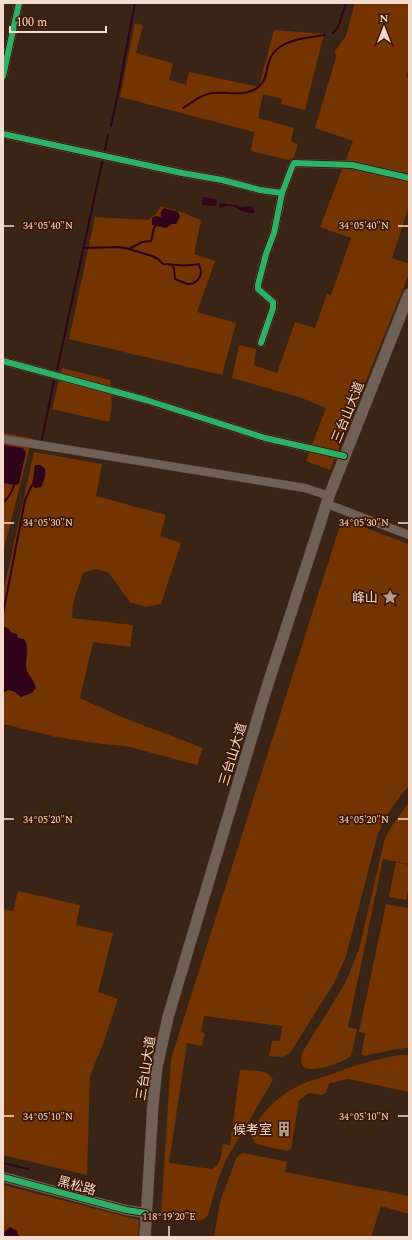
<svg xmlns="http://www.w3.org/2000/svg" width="412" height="1240" font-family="Spectral,'Noto Sans SC',serif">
	<rect width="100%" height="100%" fill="#392416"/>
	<g fill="#743503">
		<path d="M355,3H409V68L406,77L409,78V206L392,258L409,264V274L330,470L306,461L326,408L299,397L232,378L239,345L256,349L254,365L277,373L295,322L315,328L327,294L331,295L351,238L320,227L353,141L315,128L336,57L335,51L346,36Z"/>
		<path d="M135,23L143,25L136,53L173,63L169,80L186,85L189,72L259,87L274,30L324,34L305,110L281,104L282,99L263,94L258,118L294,128L291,141L298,144L294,157L289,160L251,151L254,132L120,97Z"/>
		<path d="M161,206L184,213L201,220L194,254L215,261L197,312L236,323L222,375L69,339L95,217L148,220L156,214Z"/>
		<path d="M62,368L110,380L112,405L109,422L52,409Z"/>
		<path d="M3,433L32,438L3,553Z"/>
		<path d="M34,452L102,464L96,496L166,515L160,536L181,543L161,604L146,607L130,602L108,572L96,569L84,572C78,587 72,601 72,618L133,625L130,647L93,642L80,698L124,718L203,748L197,765L126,746L102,744L56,737L3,724V593Z"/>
		<path d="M342,519L409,544V786C395,801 384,818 377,837L346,956L334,983L290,1053C283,1058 277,1057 269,1056L272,1041H280L282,1026L204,1016L201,1032L205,1033L202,1045L201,1046L187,1043L169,1163L212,1169C222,1164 221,1154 223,1144L230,1145L240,1070C251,1071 269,1068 273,1080L226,1160L218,1180L208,1215L204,1219L198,1221L161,1213L171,1059Z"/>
		<path d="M409,802V864L383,859L348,1027L357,1029L351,1056C341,1063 324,1069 312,1069C309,1069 306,1068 303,1067L301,1061L302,1053L344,985L350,972L359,949L385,838L391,827Z"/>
		<path d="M396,862L409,865V887L406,900L389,897Z"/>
		<path d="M18,891L80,905L76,925L113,933L98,992L118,999L103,1044L90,1076L87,1175L3,1155V909L13,911Z"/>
		<path d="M386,904L409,908V1048L397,1049L364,1056L362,1054V1052L365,1033L359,1032Z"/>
		<path d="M400,1055H409V1092L349,1079C342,1079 337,1083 329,1083L326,1092L322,1095L309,1093L299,1100L291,1149L287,1151L259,1145C252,1142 251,1136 254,1130C262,1109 283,1093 302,1084C311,1080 320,1078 329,1075C352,1066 375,1059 400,1055Z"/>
		<path d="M244,1153L287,1162L285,1172L409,1196V1214L381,1206L371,1237H214L220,1202L236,1159L240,1154Z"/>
		<path d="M3,1185L139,1220L138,1237H3Z"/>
	</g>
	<g fill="#31031b">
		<path d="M203,197L216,199L217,203L215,206L202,205Z"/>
		<path d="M220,203L236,205L240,207L251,206L255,211L254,213C239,215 237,201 221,208L219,206Z"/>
		<path d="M164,208L178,212L180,217L176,224H172L166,228L152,225V218L155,216L161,217C160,213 161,211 164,208Z"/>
		<path d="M3,445L23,448L26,452L19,484L14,485L3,483Z"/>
		<path d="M35,465H40L45,469C46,476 44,481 41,487L35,488L32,485Z"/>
		<path d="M3,627H5L9,629L12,633L17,634L18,638L24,639C31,650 24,659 27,671C28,674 31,676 32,679C34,682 35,685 36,688L32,693L21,697L15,692L8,690L3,693Z"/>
		<path d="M10,1227L16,1230L20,1237H3L5,1231Z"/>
	</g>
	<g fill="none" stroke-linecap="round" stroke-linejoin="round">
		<g stroke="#31031b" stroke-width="2">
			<path d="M333,33L338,27L346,3"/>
			<path d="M183,108C191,103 199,96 208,94C221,90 240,97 254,90C270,81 264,68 272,55C282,39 308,38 325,35"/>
			<path d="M111,126L119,88L135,3"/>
			<path d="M104,154L108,135"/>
			<path d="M83,248L119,247L129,249L152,256L158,259L163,264C176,264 186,267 199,264C199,265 201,270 201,271C201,279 193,287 185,283C181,282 179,280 175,279L174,268L171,264"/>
			<path d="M129,249L142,242L151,241L154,228L156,225"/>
			<path d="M57,370L103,158"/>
			<path d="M42,439L54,380"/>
			<path d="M3,502C9,499 12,491 14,485"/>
			<path d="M3,614L25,500L32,485"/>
			<path d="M3,1163L28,1169"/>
		</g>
		<g stroke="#514137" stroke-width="9">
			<g id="minor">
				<path d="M3,76L19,3"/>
				<path d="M3,134L182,173L222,180L260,190L282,193"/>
				<path d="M261,343L273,308V302L258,289V285L266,254L274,233L282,193L292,167L294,163L352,165L409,178"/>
				<path d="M3,361L146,400L265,438L344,456"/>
				<path d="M3,439L305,488L329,496"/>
				<path d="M327,504L409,535"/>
			</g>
		</g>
		<g stroke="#514137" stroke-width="11">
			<path id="tertiary" d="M3,1177L126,1210L146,1213"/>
		</g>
		<g stroke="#514137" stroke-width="12">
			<path id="secondary" d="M145,1237L153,1104L157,1067L168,1017L266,690L329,496L409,294"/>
		</g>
		<use href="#minor" stroke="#716055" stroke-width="8"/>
		<use href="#tertiary" stroke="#716055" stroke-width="10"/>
		<use href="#secondary" stroke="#716055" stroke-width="11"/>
		<g stroke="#3d1700" stroke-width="8">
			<g id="cycleway">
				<path d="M3,76L19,3"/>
				<path d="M3,134L182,173L222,180L260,190L282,193"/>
				<path d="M261,343L273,308V302L258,289V285L266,254L274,233L282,193L292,167L294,163L352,165L409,178"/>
				<path d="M3,361L146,400L265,438L344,456"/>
				<path d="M3,1177L126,1210L146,1213"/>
			</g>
		</g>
		<use href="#cycleway" stroke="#2db169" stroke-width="6"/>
	</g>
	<path fill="none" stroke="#f6dcce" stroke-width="1.5" d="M4,226H14M398,226H408M4,523H14M398,523H408M4,819H14M398,819H408M4,1116H14M398,1116H408M169,1226V1236"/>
	<defs>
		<g id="sight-bare" transform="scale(1.2)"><path d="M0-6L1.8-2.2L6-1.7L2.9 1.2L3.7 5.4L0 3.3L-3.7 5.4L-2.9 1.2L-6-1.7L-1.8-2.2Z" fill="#b49c8e" stroke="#3d1700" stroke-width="2.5" paint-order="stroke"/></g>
		<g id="building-bare" transform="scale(1.2)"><path d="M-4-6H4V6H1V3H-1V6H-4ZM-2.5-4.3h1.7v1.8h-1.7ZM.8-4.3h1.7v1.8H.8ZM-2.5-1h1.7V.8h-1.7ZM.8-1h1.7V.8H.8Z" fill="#b49c8e" stroke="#3d1700" stroke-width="2.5" paint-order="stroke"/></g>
	</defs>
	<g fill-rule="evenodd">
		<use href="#sight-bare" x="390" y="597"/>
		<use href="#building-bare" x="284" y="1129"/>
	</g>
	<g text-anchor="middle" stroke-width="3.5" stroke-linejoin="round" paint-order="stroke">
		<g font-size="13" fill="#f6dcce" stroke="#3d1700">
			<text transform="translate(347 412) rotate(-68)" y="5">三台山大道</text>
			<text transform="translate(232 754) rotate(-73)" y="5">三台山大道</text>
			<text transform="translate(145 1068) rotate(-81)" y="5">三台山大道</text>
			<text transform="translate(77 1185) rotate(15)" y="5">黑松路</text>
		</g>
		<g font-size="13" fill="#f6dcce" stroke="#3d1700" text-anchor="end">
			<text x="378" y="602">峰山</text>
			<text x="272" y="1134">候考室</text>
		</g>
	</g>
	<g font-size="10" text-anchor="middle" fill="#f6dcce" stroke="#3d1700" stroke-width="3.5" stroke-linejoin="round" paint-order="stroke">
		<text x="48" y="229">34°05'40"N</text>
		<text x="364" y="229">34°05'40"N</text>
		<text x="48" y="526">34°05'30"N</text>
		<text x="364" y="526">34°05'30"N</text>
		<text x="48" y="823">34°05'20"N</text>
		<text x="364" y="823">34°05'20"N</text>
		<text x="48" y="1120">34°05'10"N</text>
		<text x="364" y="1120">34°05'10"N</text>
		<text x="169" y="1220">118°19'20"E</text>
	</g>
	<rect width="412" height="1240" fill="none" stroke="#f6dcce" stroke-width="8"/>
	<g transform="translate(384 28)" stroke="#3d1700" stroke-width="3" paint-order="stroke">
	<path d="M0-3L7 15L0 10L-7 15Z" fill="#f6dcce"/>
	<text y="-6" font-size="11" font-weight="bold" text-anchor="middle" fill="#f6dcce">N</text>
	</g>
	<path d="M10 26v6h96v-6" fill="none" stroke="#f6dcce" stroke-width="2"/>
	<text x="16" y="26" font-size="12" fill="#f6dcce" stroke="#3d1700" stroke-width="3" paint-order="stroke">100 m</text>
</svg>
